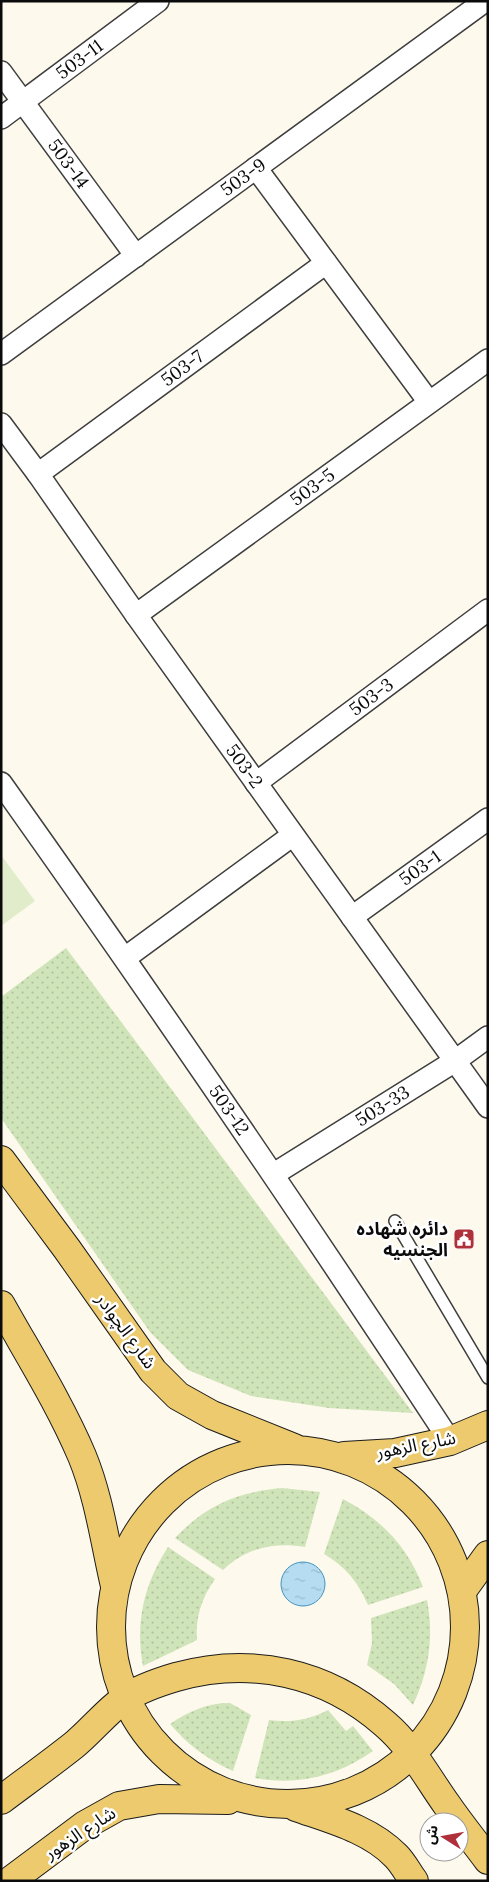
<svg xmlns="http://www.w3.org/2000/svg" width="489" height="1882" font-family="Lora,'Noto Sans Arabic',serif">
	<defs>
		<pattern id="grass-dots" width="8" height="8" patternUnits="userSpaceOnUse" patternTransform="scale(1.25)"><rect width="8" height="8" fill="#d0e4b9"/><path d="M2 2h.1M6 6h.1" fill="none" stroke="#b1c29e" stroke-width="1.8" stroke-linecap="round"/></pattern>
		<pattern id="water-ripples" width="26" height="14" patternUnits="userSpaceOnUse" patternTransform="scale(1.25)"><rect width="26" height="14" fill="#b5dcf0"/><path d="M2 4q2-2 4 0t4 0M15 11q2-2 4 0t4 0" fill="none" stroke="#9abbcc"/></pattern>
	</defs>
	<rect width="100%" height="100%" fill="#fdf9ec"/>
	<g fill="url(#grass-dots)">
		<path d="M66,948L413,1413L329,1408L251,1396L188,1370L150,1332L1,1118V997Z"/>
		<path d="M282,1488L320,1492L305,1547C274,1542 246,1548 223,1570L175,1538C206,1505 238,1492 282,1488Z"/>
		<path d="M343,1499C381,1519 408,1547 423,1587L368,1605C358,1582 346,1567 324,1554Z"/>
		<path d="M168,1547L215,1579C202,1597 195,1618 197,1640L143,1666C135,1622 144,1584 168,1547Z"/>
		<path d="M427,1600C434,1637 429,1671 413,1705L394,1684L367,1665L372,1643L371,1618Z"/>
		<path d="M230,1703L251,1715L233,1771C208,1760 188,1745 170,1724C189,1711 207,1703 230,1703Z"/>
		<path d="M328,1710L346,1731L353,1726L373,1751C338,1776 297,1786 255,1778L269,1720C290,1723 309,1720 328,1710Z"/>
	</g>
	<path fill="#e1ecca" d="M1,855L35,901L1,926Z"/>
	<circle fill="url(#water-ripples)" stroke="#4292c1" cx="303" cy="1584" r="22"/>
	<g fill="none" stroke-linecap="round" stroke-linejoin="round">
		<g stroke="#3e3e3e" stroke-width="14">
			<path id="service" d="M395,1221L488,1378"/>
		</g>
		<g stroke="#3e3e3e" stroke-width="24">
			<g id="minor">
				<path id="s1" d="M1,72L136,256"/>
				<path id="s2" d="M1,118L158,1"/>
				<path d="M256,168L429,402"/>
				<path id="s3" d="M1,354L485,1"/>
				<path id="s4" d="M1,424L38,474L136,615L488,1107"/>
				<path id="s5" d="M38,474L326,263"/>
				<path id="s6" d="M136,615L488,360"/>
				<path id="s7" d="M1,783C155,1000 305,1219 450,1441"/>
				<path id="s8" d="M256,783L488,610"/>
				<path id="s9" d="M352,917L488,819"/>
				<path d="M125,958L293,835"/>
				<path id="s10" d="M274,1174L455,1061L488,1037"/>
			</g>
		</g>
		<g stroke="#1c1c1c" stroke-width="30">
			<g id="primary">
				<path d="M1,1160L67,1249L153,1371L178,1396L212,1415L294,1448"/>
				<path d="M1,1305C29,1355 60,1404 82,1456C99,1497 105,1543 115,1586"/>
				<circle cx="288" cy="1627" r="177"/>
				<path d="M344,1456L395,1453L450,1441L488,1425"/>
				<path d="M462,1591L488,1555"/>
				<path d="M1,1800C25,1782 50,1764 74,1745C91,1731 106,1712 124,1699C139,1689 159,1682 176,1677C251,1656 326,1672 385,1724C411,1746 427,1777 447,1805C460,1824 474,1841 488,1860"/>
				<path d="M296,1807C330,1819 370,1829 396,1856C403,1863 408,1873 414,1881"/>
				<path d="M10,1881L85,1825L119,1806L159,1799L228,1800"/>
			</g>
		</g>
		<use href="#service" stroke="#fff" stroke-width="11"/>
		<use href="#minor" stroke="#fff" stroke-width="21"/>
		<use href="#primary" stroke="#ecca6d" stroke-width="28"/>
	</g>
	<defs>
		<g id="civic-square" transform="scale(1.125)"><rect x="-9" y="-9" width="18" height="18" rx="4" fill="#af303a" stroke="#fff"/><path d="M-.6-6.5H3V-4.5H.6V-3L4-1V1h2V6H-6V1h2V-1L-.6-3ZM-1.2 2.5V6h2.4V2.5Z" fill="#fff"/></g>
	</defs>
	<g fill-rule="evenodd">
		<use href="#civic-square" x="464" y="1239"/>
	</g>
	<g text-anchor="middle" stroke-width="5" stroke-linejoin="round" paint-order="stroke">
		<g font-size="18" fill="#0b0b0b" stroke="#fff">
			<text dy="6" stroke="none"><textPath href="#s2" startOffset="98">503-11</textPath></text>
			<text dy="6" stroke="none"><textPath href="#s1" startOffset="114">503-14</textPath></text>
			<text dy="6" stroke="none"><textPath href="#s3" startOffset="300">503-9</textPath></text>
			<text dy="6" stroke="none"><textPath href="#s5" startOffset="179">503-7</textPath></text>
			<text dy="6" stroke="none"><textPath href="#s6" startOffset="218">503-5</textPath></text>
			<text dy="6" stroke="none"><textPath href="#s8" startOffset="144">503-3</textPath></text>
			<text dy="6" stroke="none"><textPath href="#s4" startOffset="420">503-2</textPath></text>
			<text dy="6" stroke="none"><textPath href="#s9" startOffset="84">503-1</textPath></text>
			<text dy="6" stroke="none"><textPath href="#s10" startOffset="128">503-33</textPath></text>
			<text dy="6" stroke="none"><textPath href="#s7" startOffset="399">503-12</textPath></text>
			<text transform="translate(126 1331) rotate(54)" y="6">شارع الچوادر</text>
			<text transform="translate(416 1445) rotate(-11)" y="6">شارع الزهور</text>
			<text transform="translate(80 1833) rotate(-33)" y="6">شارع الزهور</text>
		</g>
		<g font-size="18" font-weight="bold" fill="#0b0b0b" stroke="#fff" text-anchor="end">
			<text x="448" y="1235">دائره شهاده<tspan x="448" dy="21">الجنسيه</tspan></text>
		</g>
	</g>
	<rect width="489" height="1882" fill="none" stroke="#0b0b0b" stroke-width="5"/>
	<g transform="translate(444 1837) rotate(281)"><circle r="24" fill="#ffffff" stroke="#9d9d9d"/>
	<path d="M0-4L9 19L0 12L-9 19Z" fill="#af303a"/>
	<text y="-8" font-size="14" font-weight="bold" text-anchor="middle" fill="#0b0b0b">ش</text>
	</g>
</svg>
